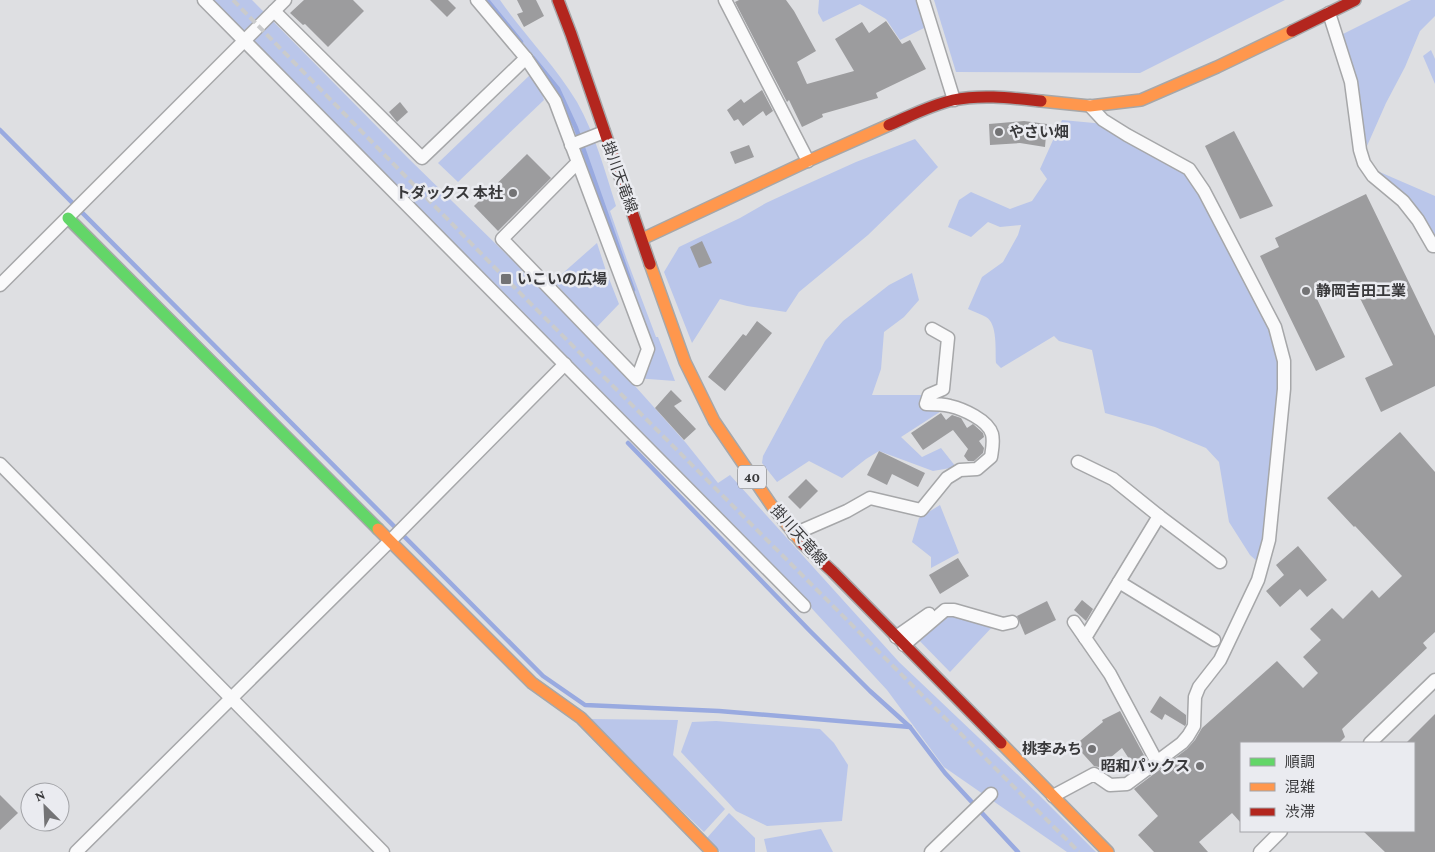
<svg xmlns="http://www.w3.org/2000/svg" width="1435" height="852" font-family="'Crimson Pro','Noto Sans JP',serif">
	<rect width="100%" height="100%" fill="#dedfe2"/>
	<g fill="#bac6ea">
		<path d="M211,0H252L407,157L592,338L686,443L718,483L730,475L899,662L1038,794L1096,852H1067L944,767L887,690L804,600Z"/>
		<path d="M480,0H500C524,35 555,65 577,102C595,134 605,171 616,206L610,211L627,260L656,337H658L675,381L635,378L648,349L560,110Z"/>
		<path d="M819,0H919L924,28L900,40L886,19L860,4L823,22L818,13Z"/>
		<path d="M934,0H1285L1140,73L956,72Z"/>
		<path d="M1411,0H1435V16L1420,31L1405,67L1386,103L1367,146L1354,83L1341,35Z"/>
		<path d="M1431,50L1435,59V84L1423,56Z"/>
		<path d="M531,74L540,88L544,100L458,182L438,163Z"/>
		<path d="M1062,120L1105,124L1189,169L1283,356L1281,425L1259,563L1250,555L1229,522L1219,462L1206,448L1155,427L1105,413L1092,350L1059,341L1054,336L1001,368L996,363C995,351 998,324 986,317C981,314 974,312 968,309L982,277L1003,262L1018,235L1021,225L1000,227L988,222L971,237L948,227L959,200L971,192L1010,209L1032,201L1047,179L1040,169Z"/>
		<path d="M915,139L938,167L868,235L799,292L786,312L747,306L720,299L692,343L664,272L679,247L740,218L766,203L794,190L856,162Z"/>
		<path d="M1375,170L1435,196V246Z"/>
		<path d="M597,243L606,271L619,304L594,330L554,281Z"/>
		<path d="M912,273L919,300L904,317L884,332L881,369L872,395H929L949,406L901,437L922,457L941,448L956,467L933,471L879,451L866,459L842,478L809,461L777,482L762,463L763,456L825,341L843,321L889,285Z"/>
		<path d="M940,505L959,553L931,568V557L912,542L919,518Z"/>
		<path d="M943,613L994,625L950,672L912,633Z"/>
		<path d="M588,719L678,720L673,755L725,809L704,832Z"/>
		<path d="M716,721L820,729L834,743L848,765L842,821L767,826L736,811L681,752L692,722Z"/>
		<path d="M729,813L755,838V852H720L707,838Z"/>
		<path d="M821,829L833,852H767L764,839Z"/>
	</g>
	<g fill="none" stroke-linecap="round" stroke-linejoin="round">
		<g stroke="#99aae0" stroke-width="4.5">
			<path d="M487,0L521,42"/>
			<path d="M533,58L558,89L576,128L633,290"/>
			<path d="M0,130L543,676L585,705L719,711L910,727"/>
			<path d="M628,443L809,630L870,691L910,727L945,773L1018,852"/>
		</g>
	</g>
	<g fill="#9c9c9e">
		<path d="M304,0H353L364,11L328,47L305,24L303,25L290,13Z"/>
		<path d="M430,0H448L456,8L447,17Z"/>
		<path d="M517,0H536L544,16L524,27L517,14L523,12Z"/>
		<path d="M739,0H786L794,11L816,51L797,62L807,84L854,71L835,39L862,22L869,33L886,21L902,44L910,40L926,69L876,93L878,98L822,114L823,117L802,127L789,100L787,102L735,2Z"/>
		<path d="M762,90L773,111L766,116L763,111L743,126L738,119L734,121L727,110L741,99L744,103Z"/>
		<path d="M400,102L408,112L397,122L389,112Z"/>
		<path d="M1024,121L1047,124L1045,147L1020,143L990,145L989,124Z"/>
		<path d="M1234,131L1273,206L1240,219L1205,146Z"/>
		<path d="M749,145L754,157L735,164L730,152Z"/>
		<path d="M527,154L551,178L498,231L474,206Z"/>
		<path d="M1366,194L1435,336V386L1381,412L1365,378L1393,365L1352,282L1317,299L1345,357L1316,371L1260,256L1279,247L1275,238Z"/>
		<path d="M702,241L712,263L699,268L690,247Z"/>
		<path d="M757,321L772,333L725,391L708,377L743,334L746,336Z"/>
		<path d="M671,390L682,401L674,406L696,429L684,440L655,408Z"/>
		<path d="M941,413L946,420L952,415L961,418L967,428L973,424L983,433L984,437L979,441L984,448L983,453L974,461H968L964,456L968,449L953,430L923,450L911,433Z"/>
		<path d="M1400,432L1435,472V632L1423,643L1427,648L1342,729L1345,737L1339,743H1241V823L1232,813L1199,842L1208,852H1154L1138,835L1158,816L1134,789L1187,749L1195,740L1202,728L1277,661L1303,688L1318,673L1303,657L1321,640L1310,629L1332,608L1343,619L1372,590L1379,598L1402,576L1355,526L1354,527L1327,498Z"/>
		<path d="M879,451L925,473L918,487L892,474L887,485L867,475Z"/>
		<path d="M806,479L818,491L800,509L788,497Z"/>
		<path d="M1298,546L1327,580L1307,597L1300,589L1280,607L1266,591L1284,575L1276,565Z"/>
		<path d="M958,558L969,576L940,594L929,575Z"/>
		<path d="M1082,600L1093,609L1086,621L1074,610Z"/>
		<path d="M1047,601L1056,620L1025,635L1017,616Z"/>
		<path d="M1160,696L1186,715V724L1185,726L1165,714L1162,720L1150,712Z"/>
		<path d="M1120,711L1146,759L1135,768L1122,748L1099,767L1094,766L1075,745L1103,722L1102,720Z"/>
		<path d="M1435,714V852H1385L1363,831H1414V743H1406Z"/>
		<path d="M0,795L18,813L0,830Z"/>
	</g>
	<g fill="none" stroke-linecap="round" stroke-linejoin="round">
		<g stroke="#a6a7a9" stroke-width="15">
			<g id="street">
				<path d="M204,0L804,606"/>
				<path d="M477,0L526,58L555,101L648,349L637,379L502,239L578,162"/>
				<path d="M725,0L808,161"/>
				<path d="M923,0L954,100"/>
				<path d="M274,11L422,158L526,58"/>
				<path d="M1329,13L1351,82L1360,150L1364,163L1373,176L1403,201L1418,220L1433,246H1435"/>
				<path d="M571,145L604,132"/>
				<path d="M0,285L285,0"/>
				<path d="M1078,462L1113,479L1159,516L1220,562"/>
				<path d="M0,464L383,852"/>
				<path d="M794,534L847,511L870,498L921,510L947,478L960,470L977,469L991,457C992,450 994,442 992,434C988,420 963,409 950,406C943,404 934,404 926,404L929,395L943,389L948,338L932,329"/>
				<path d="M1119,582L1214,640"/>
				<path d="M1074,622L1110,674L1157,762"/>
				<path d="M896,637L929,614"/>
				<path d="M1085,638L1159,516"/>
				<path d="M904,645L945,610H954L1003,624L1012,622"/>
				<path d="M1370,743L1435,680"/>
				<path d="M1053,796L1094,774L1110,785L1127,784L1182,743L1188,736L1194,726L1195,697L1199,687L1220,660L1258,580L1269,540L1284,389V361L1275,327L1204,191L1189,169L1127,135L1103,120L1090,106"/>
				<path d="M76,852L394,537L565,364"/>
				<path d="M931,852L991,794"/>
				<path d="M1260,852L1281,831"/>
			</g>
		</g>
		<g stroke="#a6a7a9" stroke-width="14">
			<path id="fast" d="M68,218L378,529"/>
		</g>
		<g stroke="#a6a7a9" stroke-width="14">
			<g id="slow">
				<path d="M1041,101L1090,106L1141,100L1217,67L1292,31"/>
				<path d="M642,239L808,161L889,125"/>
				<path d="M650,264L685,362L714,421L772,506L802,543"/>
				<path d="M378,529L532,683L581,718L712,852"/>
				<path d="M1001,743L1108,852"/>
			</g>
		</g>
		<g stroke="#a6a7a9" stroke-width="14">
			<g id="jam">
				<path d="M558,0L571,34L650,264"/>
				<path d="M1292,31L1355,0"/>
				<path d="M889,125C910,116 931,105 953,100C982,94 1012,98 1041,101"/>
				<path d="M802,543L833,572L1001,743"/>
			</g>
		</g>
		<use href="#street" stroke="#fafafb" stroke-width="12"/>
		<use href="#fast" stroke="#63d668" stroke-width="11"/>
		<use href="#slow" stroke="#ff974d" stroke-width="11"/>
		<use href="#jam" stroke="#b3261e" stroke-width="11"/>
		<path stroke="#cacbcc" stroke-width="4" stroke-dasharray="8 4" stroke-linecap="butt" d="M233,0L506,279L1079,852"/>
	</g>
	<g fill="#737375" stroke="#eaebf0" stroke-width="2">
		<circle cx="999" cy="132" r="5"/>
		<circle cx="513" cy="193" r="5"/>
		<rect x="500" y="273" width="12" height="12" rx="2.5"/>
		<circle cx="1306" cy="291" r="5"/>
		<circle cx="1092" cy="749" r="5"/>
		<circle cx="1200" cy="766" r="5"/>
	</g>
	<g text-anchor="middle" stroke-width="5" stroke-linejoin="round" paint-order="stroke">
		<rect fill="#eaebf0" stroke="#6e6e71" stroke-width="1" x="738" y="465.5" width="28" height="23" rx="4"/>
		<g font-size="14" font-weight="bold" fill="#39393b">
			<text x="752" y="482">40</text>
		</g>
		<g font-size="15" font-weight="bold" fill="#39393b" stroke="#eaebf0" text-anchor="start">
			<text x="1009" y="137">やさい畑</text>
			<text x="503" y="198" text-anchor="end">トダックス 本社</text>
			<text x="517" y="284">いこいの広場</text>
			<text x="1316" y="296">静岡吉田工業</text>
			<text x="1082" y="754" text-anchor="end">桃李みち</text>
			<text x="1190" y="771" text-anchor="end">昭和パックス</text>
		</g>
		<g font-size="15" fill="#39393b" stroke="#eaebf0">
			<text transform="translate(620 177) rotate(70)" y="5">掛川天竜線</text>
			<text transform="translate(799 535) rotate(48)" y="5">掛川天竜線</text>
		</g>
	</g>
	<rect x="1240" y="742" width="175" height="90" fill="#eaebf0" stroke="#a3a4a8"/>
	<rect x="1250" y="758" width="25" height="8" fill="#63d668" stroke="#a3a4a8"/>
	<text x="1285" y="767" font-size="15" fill="#39393b">順調</text>
	<rect x="1250" y="783" width="25" height="8" fill="#ff974d" stroke="#a3a4a8"/>
	<text x="1285" y="792" font-size="15" fill="#39393b">混雑</text>
	<rect x="1250" y="808" width="25" height="8" fill="#b3261e" stroke="#a3a4a8"/>
	<text x="1285" y="817" font-size="15" fill="#39393b">渋滞</text>
	<g transform="translate(45 807) rotate(336)"><circle r="24" fill="#eaebf0" stroke="#a3a4a8"/>
	<path d="M0-4L9 19L0 12L-9 19Z" fill="#737375"/>
	<text y="-8" font-size="14" font-weight="bold" text-anchor="middle" fill="#39393b">N</text>
	</g>
</svg>
